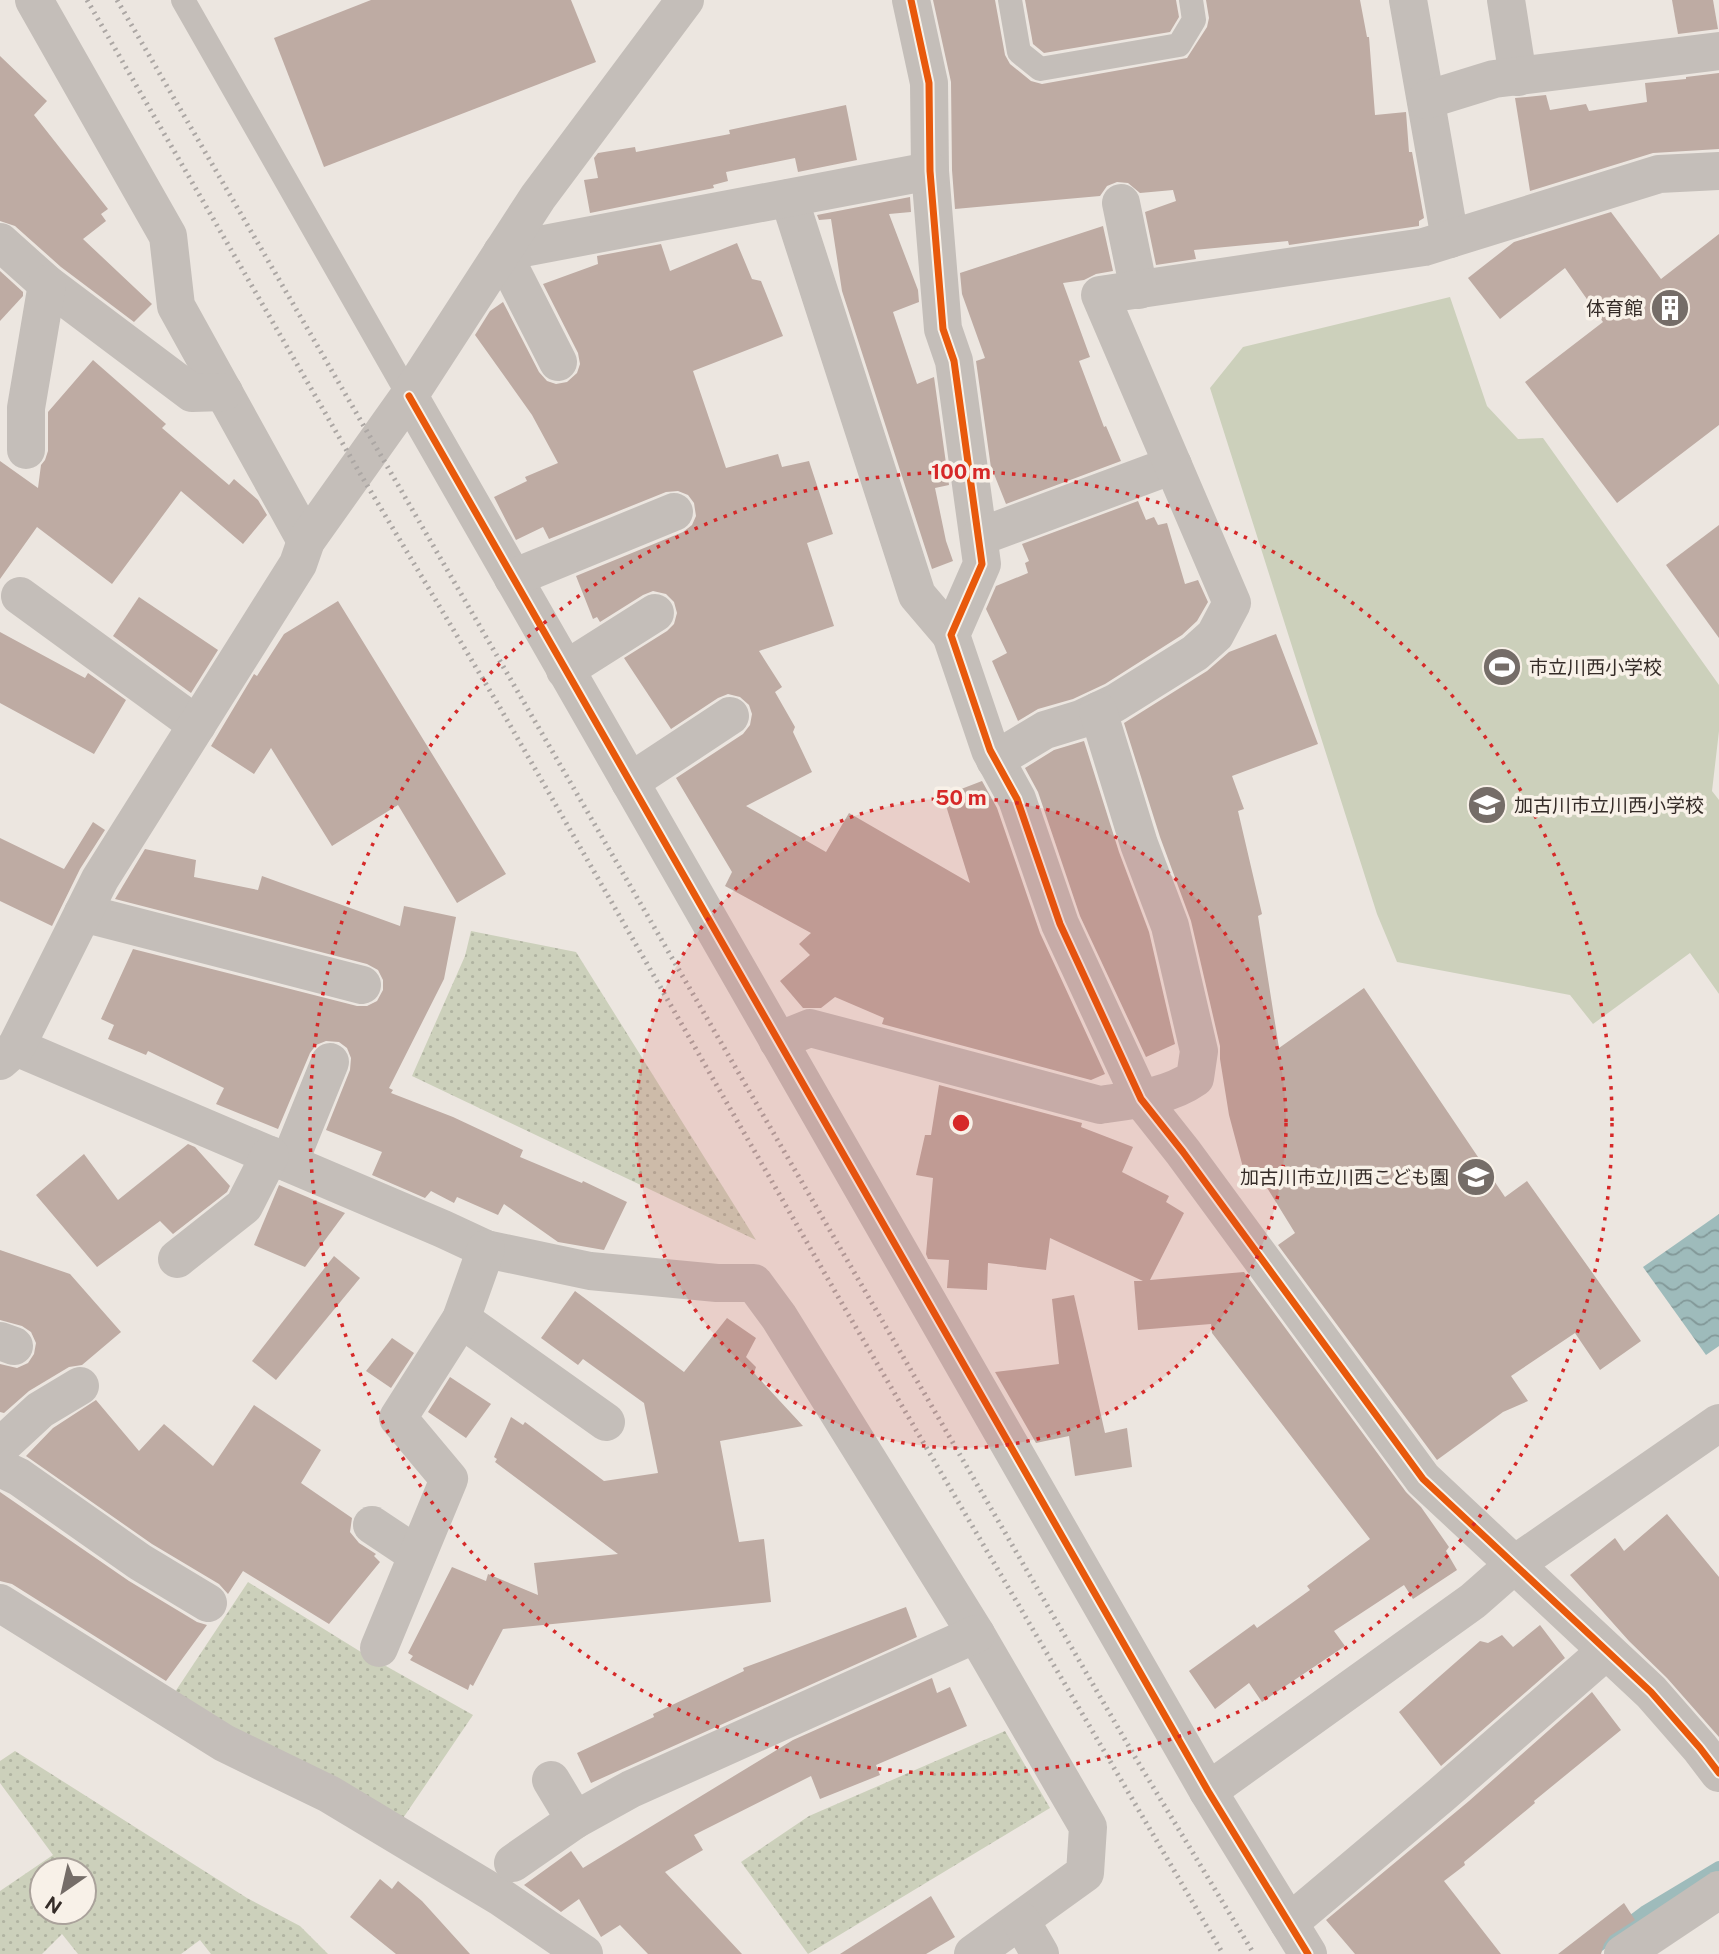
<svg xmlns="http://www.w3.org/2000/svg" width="1719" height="1954" font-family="'Public Sans','Noto Sans JP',sans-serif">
	<defs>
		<pattern id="grass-dots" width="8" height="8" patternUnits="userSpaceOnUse" patternTransform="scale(1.75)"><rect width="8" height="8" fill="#ccd0bb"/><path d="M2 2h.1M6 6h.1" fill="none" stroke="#b0b3a1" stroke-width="1.8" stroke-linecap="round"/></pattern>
		<pattern id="water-waves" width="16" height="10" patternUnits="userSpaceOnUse" patternTransform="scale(1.75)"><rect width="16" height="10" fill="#9ebbbb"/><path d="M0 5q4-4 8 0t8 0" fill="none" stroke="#829898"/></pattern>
	</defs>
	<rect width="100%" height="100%" fill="#ece6e0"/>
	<g fill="url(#grass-dots)" fill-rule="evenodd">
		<path d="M471,931L576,952L756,1240L412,1076L465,956Z"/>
		<path d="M248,1582L361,1652L473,1715L397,1827L169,1701Z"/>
		<path d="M1005,1731L1050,1808L808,1954L741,1862L809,1816Z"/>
		<path d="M15,1751L247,1898L300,1926L328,1954H211L200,1940L181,1954H78L62,1934L42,1954H0V1891L53,1855L0,1783V1761ZM42,1870H84V1912H42Z"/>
	</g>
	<path fill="#ccd0bb" d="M1450,297L1487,406L1518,439L1543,438L1719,685V731L1712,791L1719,800V994L1690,953L1593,1024L1570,995L1397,962L1377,914L1210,388L1243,347Z"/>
	<path fill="url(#water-waves)" d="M1719,1214V1346L1706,1355L1643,1267Z"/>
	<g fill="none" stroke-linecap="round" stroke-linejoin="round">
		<path stroke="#9ebbbb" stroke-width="12" d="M1588,1954L1644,1912L1719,1867"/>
	</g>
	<g fill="#beaba3">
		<path d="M371,0H571L596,62L324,167L274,38Z"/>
		<path d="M933,0H995L1005,55L1010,64L1031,81L1042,84L1187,58L1207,27L1209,18L1206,0H1360L1367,37H1369L1375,115L1406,112L1409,152H1412L1424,218L1419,221V226L1289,245L1288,241L1194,250L1196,259L1156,265L1145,212L1176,201L1173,190L1140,193L1128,183L1117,182L1107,186L1100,196L955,209L952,170L951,82Z"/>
		<path d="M1025,0H1176L1179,17L1170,32L1044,53L1033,44Z"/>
		<path d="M1672,0H1713L1718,29L1678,34Z"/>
		<path d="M0,56L47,101L34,115L108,209L101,214L106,221L83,239L152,304L134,322L61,267L15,226L0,221Z"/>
		<path d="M1719,73V149L1653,153L1530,191L1515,98L1546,95L1550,110L1586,104L1589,111L1647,102L1645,83L1686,79V77Z"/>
		<path d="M846,105L857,160L798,172L795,158L726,172L728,181L713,185L714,188L590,213L584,180L598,178L594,158L598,153L635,147L636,152L730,134L729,130Z"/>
		<path d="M910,197L911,212L889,214L918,290L919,302L893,312L917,384L934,377L949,485L935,488L946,541L953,561L932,569L842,291L831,219L819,220L817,215Z"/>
		<path d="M1611,212L1661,279L1719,234V425L1617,503L1525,382L1603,322L1565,268L1500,319L1468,278L1514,242Z"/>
		<path d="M1103,226L1113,271L1096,274L1084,280L1063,283L1090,357L1079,361L1104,427L1106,426L1121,461L1006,504L994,474L992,475L976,361L985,358L962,294L960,273Z"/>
		<path d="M737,243L752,279L761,281L783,336L693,371L726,468L778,454L782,467L809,461L833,534L807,543L834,626L759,651L782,687L775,692L795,727L793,732L812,772L746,806L826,852L849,813L970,883L943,796L982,781L997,808L1040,933L1105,1074L1091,1080L882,1024L884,1018L835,997L821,1008H803L780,981L810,955L799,944L811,933L725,886L732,872L676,778L743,734L750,725L752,714L749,705L740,697L728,694L718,698L671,729L624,658L667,631L674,624L677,613L674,602L666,594L653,591L643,595L600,622L597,617L593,619L576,576L683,532L692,525L696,516L694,503L688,495L678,491L666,492L549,539L543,527L516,540L494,497L527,481L525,477L558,463L532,415L475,335L490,311L503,302L539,372L547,381L556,384L567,382L577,373L580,364L578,353L543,284L598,264L597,256L661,244L670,271Z"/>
		<path d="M0,271L23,292V296L0,321Z"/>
		<path d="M93,360L166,424L162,428L229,485L234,479L258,500L267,515L243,544L181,491L112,584L37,527L0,579V461L38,488L41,465L45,460L48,451V412Z"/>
		<path d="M1138,501L1146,520L1154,517L1158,525L1167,523L1185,584L1198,580L1208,602L1197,621L1182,635L1105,684L1073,699L1038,709L1018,721L992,661L1007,653L986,609L996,586L1028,573L1025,563L1029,561L1022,544Z"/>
		<path d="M1719,525V638L1666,565Z"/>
		<path d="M139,597L218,650L191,693L113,636Z"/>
		<path d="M338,601L506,874L457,903L398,805L332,846L271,748L254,774L211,746L254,674L257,676L284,634Z"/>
		<path d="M0,632L85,678L88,673L126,700L94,754L0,703Z"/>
		<path d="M1276,634L1318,744L1232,776L1244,809L1238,811L1262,914L1258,916L1279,1048L1364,988L1505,1197L1527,1181L1641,1341L1600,1370L1575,1333L1511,1376L1528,1401L1503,1412L1437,1460L1278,1245L1295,1233L1256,1170L1245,1175L1229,1115L1220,1059V1046L1191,921L1160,837L1124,723L1207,671L1229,652Z"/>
		<path d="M1084,741L1119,852L1149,932L1175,1044L1146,1057L1080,916L1038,792L1025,768L1054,750Z"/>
		<path d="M93,822L105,830L80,869L52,926L0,901V838L64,869Z"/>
		<path d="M145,849L196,860L194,877L258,890L262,876L400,926L404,906L456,917L444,979L389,1088L393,1090L391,1093L453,1117L523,1150L520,1157L582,1183L583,1181L627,1202L604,1250L558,1242L504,1204L498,1215L457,1197L454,1203L431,1191L425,1198L372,1175L382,1152L326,1130L350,1070L351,1058L347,1048L339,1042L326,1041L316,1045L310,1053L278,1129L216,1104L224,1088L148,1051L146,1055L108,1039L114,1025L101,1019L133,949L357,1006H367L377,1001L383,990V980L378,970L367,964L115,899Z"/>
		<path d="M939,1085L1082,1123L1081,1127L1133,1147L1122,1172L1169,1196L1166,1202L1184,1213L1150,1280L1244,1272L1406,1492L1421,1507L1449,1547L1446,1551L1457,1570L1413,1599L1404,1585L1334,1631L1345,1646L1262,1702L1249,1683L1215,1709L1189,1671L1254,1624L1257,1628L1310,1590L1307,1586L1370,1539L1212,1333L1211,1324L1138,1330L1134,1281H1143L1050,1238L1046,1270L988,1263L987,1290L947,1288L949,1260L928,1259L926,1254L933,1178L916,1175L925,1135H931Z"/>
		<path d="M188,1144L195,1147L230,1186L227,1192L173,1234L160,1221L97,1267L36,1195L84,1154L118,1200Z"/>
		<path d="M279,1185L345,1213L305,1267L254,1245Z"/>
		<path d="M0,1250L70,1274L121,1332L82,1365L69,1367L29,1391L4,1413L0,1412V1364L17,1368L28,1363L34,1354L36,1343L31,1332L22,1326L0,1320Z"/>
		<path d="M334,1256L360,1278L276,1380L252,1361Z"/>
		<path d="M575,1291L684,1372L727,1318L756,1338L746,1357L756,1367L754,1373L803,1426L720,1441L739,1542L764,1539L771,1602L503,1629L473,1686L470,1684L468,1690L410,1660L413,1656L408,1653L452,1567L486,1581L488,1574L538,1595L534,1563L618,1554L495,1462L497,1459L494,1457L511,1417L523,1425L525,1422L604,1481L658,1473L644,1403L583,1359L578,1365L541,1338Z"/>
		<path d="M1074,1295L1105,1433L1127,1428L1132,1467L1075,1476L1069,1436L1036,1443L995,1372L1059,1364L1052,1299Z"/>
		<path d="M392,1338L414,1353L391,1388L366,1371Z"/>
		<path d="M450,1377L491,1404L466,1438L428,1412Z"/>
		<path d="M96,1400L139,1451L164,1424L213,1466L254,1405L321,1450L301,1483L352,1518L350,1532L359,1543L376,1554L374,1556L380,1562L329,1624L243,1571L228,1594L219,1584L152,1544L26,1456L53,1428Z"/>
		<path d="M0,1492L129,1581L197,1622L207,1625L166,1681L12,1584L0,1581Z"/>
		<path d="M1667,1514L1719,1577V1737L1667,1678L1629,1641L1570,1575L1615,1538L1624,1551Z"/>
		<path d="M906,1607L917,1637L591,1783L577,1753L654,1717L653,1714L744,1671L743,1668Z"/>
		<path d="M1540,1625L1565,1658L1441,1766L1399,1712L1480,1641L1488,1643L1502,1635L1513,1647Z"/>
		<path d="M932,1678L937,1693L950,1687L967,1726L876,1765L880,1775L820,1799L811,1776L694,1835L703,1850L665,1872L742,1954H648L620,1925L601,1937L579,1899L561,1912L524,1885L571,1851L583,1868L793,1740Z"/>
		<path d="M1592,1692L1621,1730L1534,1801L1535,1803L1464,1862L1465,1865L1444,1881L1501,1954H1355L1326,1920L1469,1801Z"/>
		<path d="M380,1879L392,1889L398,1881L422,1901L470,1954H396L350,1917Z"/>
		<path d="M931,1896L955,1937L926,1954H840Z"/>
		<path d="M1624,1903L1635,1920L1610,1936L1604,1944L1601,1954H1558Z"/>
	</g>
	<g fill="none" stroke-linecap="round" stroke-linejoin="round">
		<g stroke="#c4beb9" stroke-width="24">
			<path d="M183,0L409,396"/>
			<path d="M1010,0L1019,52L1040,69L1179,45L1194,20L1191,0"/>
		</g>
		<g stroke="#c4beb9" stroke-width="38">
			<path d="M34,0L168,236L176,306L306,541"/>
			<path d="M911,0L929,83L930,171L943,329L954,361L982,564L951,635L990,750L1017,799L1060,924L1141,1099L1183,1152L1423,1479L1651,1692L1700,1748L1719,1773"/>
			<path d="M1408,0L1450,239"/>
			<path d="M1506,0L1518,77"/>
			<path d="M1426,100L1494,79L1719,51"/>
			<path d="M789,198L917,595L951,635"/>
			<path d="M1121,203L1139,290"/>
			<path d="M0,242L47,284L192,393L224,392"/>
			<path d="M558,362L502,252L930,171"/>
			<path d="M409,396L1208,1791L1308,1954"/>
			<path d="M26,450V408L47,284"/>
			<path d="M979,537L1173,465"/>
			<path d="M513,578L674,512"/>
			<path d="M20,596L197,725"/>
			<path d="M565,670L655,613"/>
			<path d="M995,760L1045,730L1081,719L1115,703L1195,653L1215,635L1232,603L1100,295L1424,247L1659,174L1719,171"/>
			<path d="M630,782L730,716"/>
			<path d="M83,913L362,985"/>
			<path d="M778,1041L810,1028L1100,1105C1133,1100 1168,1097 1195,1078L1199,1051L1170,926L1139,844L1098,711"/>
			<path d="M16,1047L443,1229L486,1249L590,1271L717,1283H754L779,1317L976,1634L1088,1827L1085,1873L973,1954"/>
			<path d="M0,1061L16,1047L100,879L298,564L306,541L409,396L538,197L685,0"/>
			<path d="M289,1163L330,1062"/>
			<path d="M177,1259L244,1206L270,1155"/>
			<path d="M461,1319L606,1422"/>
			<path d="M0,1341L14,1346"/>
			<path d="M0,1447L40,1410L80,1386"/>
			<path d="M0,1468L19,1477L140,1562L208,1603"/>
			<path d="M372,1525L417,1555"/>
			<path d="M0,1603L224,1743L329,1794L502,1898L584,1954"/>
			<path d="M379,1648L449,1479L398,1418L461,1319L486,1249"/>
			<path d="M551,1780L575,1820"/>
			<path d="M1208,1791L1473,1601L1515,1564L1719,1423"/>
			<path d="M513,1863L575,1820L631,1789L976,1634"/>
			<path d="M1021,1921L1040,1954"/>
			<path d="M1289,1923L1441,1795L1605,1652"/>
			<path d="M1623,1954L1719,1890"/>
		</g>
		<g stroke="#aca7a4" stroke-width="5" stroke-dasharray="2 5" stroke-linecap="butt">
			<path d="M87,0L358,470L499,706L844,1307L1223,1954"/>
			<path d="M117,0L1135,1757L1254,1954"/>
		</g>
		<g stroke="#f8f1e8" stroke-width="11">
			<g id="cycleway">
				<path d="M911,0L929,83L930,171L943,329L954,361L982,564L951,635L990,750L1017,799L1060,924L1141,1099L1183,1152L1423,1479L1651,1692L1700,1748L1719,1773"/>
				<path d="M409,396L1208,1791L1308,1954"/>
			</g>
		</g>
		<use href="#cycleway" stroke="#e8590c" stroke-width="7"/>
	</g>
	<circle cx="961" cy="1123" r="325" fill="#d62828" fill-opacity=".12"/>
	<g fill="none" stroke="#d62828" stroke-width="3.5" stroke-dasharray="3.5 7">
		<circle cx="961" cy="1123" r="325"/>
		<circle cx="961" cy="1123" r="651"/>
	</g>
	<defs>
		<g id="building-disc" transform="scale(2.0125)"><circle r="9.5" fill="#756d68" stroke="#f8f1e8"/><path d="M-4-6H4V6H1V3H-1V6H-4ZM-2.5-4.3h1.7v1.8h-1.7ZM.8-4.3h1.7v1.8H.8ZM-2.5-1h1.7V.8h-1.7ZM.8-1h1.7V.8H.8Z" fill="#fff"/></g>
		<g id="stadium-disc" transform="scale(2.0125)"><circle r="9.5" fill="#756d68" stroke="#f8f1e8"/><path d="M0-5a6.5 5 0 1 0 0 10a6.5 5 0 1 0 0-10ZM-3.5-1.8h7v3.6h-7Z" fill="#fff"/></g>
		<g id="school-disc" transform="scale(2.0125)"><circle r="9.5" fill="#756d68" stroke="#f8f1e8"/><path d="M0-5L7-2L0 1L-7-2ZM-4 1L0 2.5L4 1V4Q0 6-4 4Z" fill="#fff"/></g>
	</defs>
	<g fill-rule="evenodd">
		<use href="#building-disc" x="1670" y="308"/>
		<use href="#stadium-disc" x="1502" y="667"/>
		<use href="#school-disc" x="1487" y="805"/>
		<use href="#school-disc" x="1476" y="1177"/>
	</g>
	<g text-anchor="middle" stroke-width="7" stroke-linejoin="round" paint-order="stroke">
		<g font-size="19" fill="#352c28" stroke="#f8f1e8" text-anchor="end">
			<text x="1643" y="315">体育館</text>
			<text x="1529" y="674" text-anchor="start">市立川西小学校</text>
			<text x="1514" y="812" text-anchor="start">加古川市立川西小学校</text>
			<text x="1449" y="1184">加古川市立川西こども園</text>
		</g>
	</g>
	<circle cx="961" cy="1123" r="10" fill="#d62828" stroke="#f8f1e8" stroke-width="3.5"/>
	<g font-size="21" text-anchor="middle" font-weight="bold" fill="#d62828" stroke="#f8f1e8" stroke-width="7" stroke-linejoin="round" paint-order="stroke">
		<text x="961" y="479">100 m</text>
		<text x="961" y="805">50 m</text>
	</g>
	<g transform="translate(63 1891) rotate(214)"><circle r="33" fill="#f8f1e8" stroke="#aaa29b" stroke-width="2"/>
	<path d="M0-5L12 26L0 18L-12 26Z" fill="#756d68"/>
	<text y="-10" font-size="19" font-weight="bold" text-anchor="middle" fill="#352c28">N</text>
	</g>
</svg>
